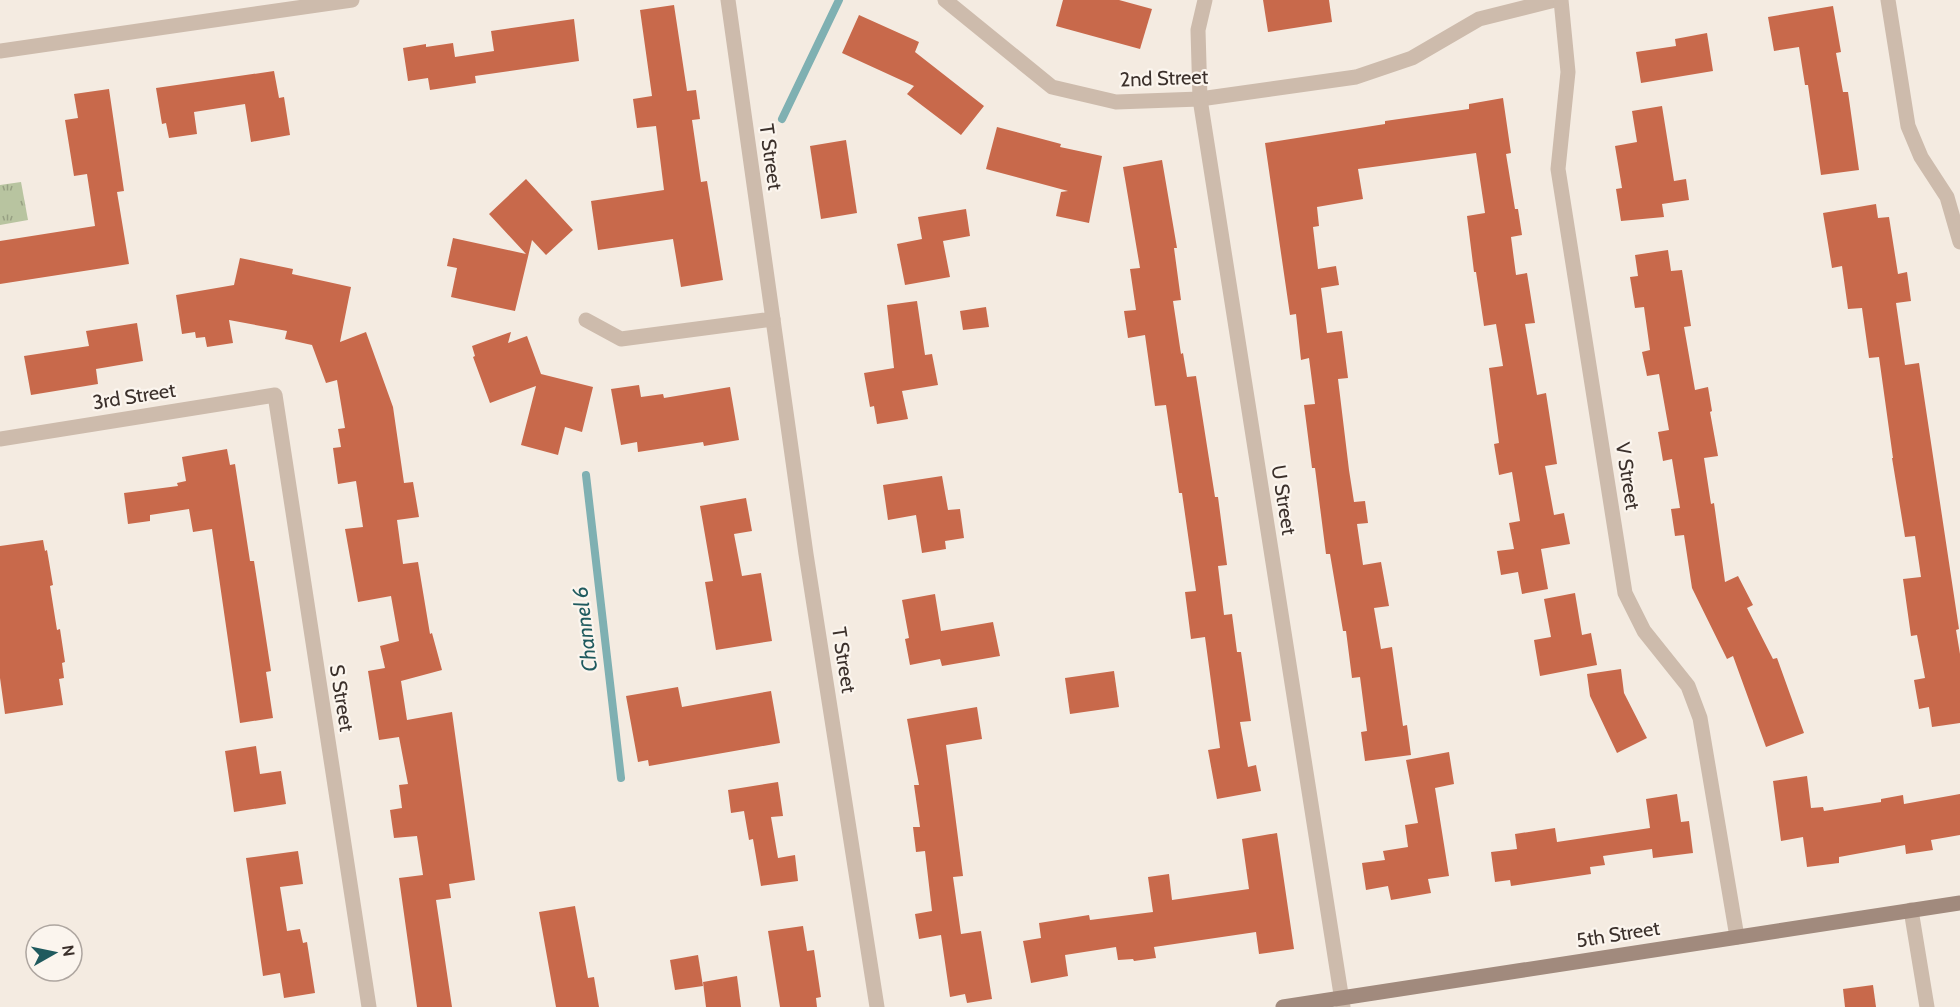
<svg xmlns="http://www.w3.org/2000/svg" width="1960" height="1007" font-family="Cabin,sans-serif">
	<defs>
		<pattern id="park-tufts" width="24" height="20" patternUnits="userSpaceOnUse" patternTransform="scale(1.5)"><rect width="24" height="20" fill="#b8c4a0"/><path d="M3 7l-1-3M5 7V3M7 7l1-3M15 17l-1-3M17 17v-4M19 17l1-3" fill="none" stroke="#97a083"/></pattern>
	</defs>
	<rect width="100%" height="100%" fill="#f4ebe1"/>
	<path fill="url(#park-tufts)" d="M21,182L28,220L0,225V185Z"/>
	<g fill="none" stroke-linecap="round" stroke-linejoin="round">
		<g stroke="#7fb0b2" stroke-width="8">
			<path d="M782,119L839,0"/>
			<path d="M586,475L621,778"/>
		</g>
	</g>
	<g fill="#c8694b">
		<path d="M1063,0H1119L1152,9L1140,49L1056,26Z"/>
		<path d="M1263,0H1329L1332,22L1268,32Z"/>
		<path d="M674,5L687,91L696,90L700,119L692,120L701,182L707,181L723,280L681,287L673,239L598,250L591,201L664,190L656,126L637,128L633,99L652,96L640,10Z"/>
		<path d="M1833,6L1841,52L1836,53L1843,92H1848L1859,170L1821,175L1808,85H1805L1799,47L1774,51L1768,17Z"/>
		<path d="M859,15L919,42L915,52L984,106L961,135L907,94L914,86L842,53Z"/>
		<path d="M574,19L579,61L475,76L476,83L430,90L428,78L408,81L403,48L426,44V47L453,43L455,57L494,51L491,31Z"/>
		<path d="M1707,33L1713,71L1641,83L1636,52L1676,46L1675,39Z"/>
		<path d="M274,71L279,98L284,97L290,135L251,142L245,104L194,112L197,134L169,138L166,123L162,124L156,88Z"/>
		<path d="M109,89L124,191L117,192L129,264L0,284V241L95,226L87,174L74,176L65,120L78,118L74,94Z"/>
		<path d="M1503,98L1511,153L1506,154L1515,209H1518L1522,235L1511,237L1516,275L1527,273L1535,323L1525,324L1537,395L1546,393L1557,464L1545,466L1554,515L1564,513L1570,544L1541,549L1548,589L1522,594L1518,572L1501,575L1497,551L1514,549L1509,523L1520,521L1512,472L1499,475L1494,444L1499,443L1489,368L1503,366L1496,324L1484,326L1476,272H1474L1467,216L1485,213L1476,153L1358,169L1363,199L1317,207L1319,226L1313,227L1318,269L1336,266L1339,285L1321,288L1327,333L1342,331L1348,378L1338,379L1349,470L1354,502L1365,501L1368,523L1357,524L1363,565L1381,562L1389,606L1374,608L1381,649L1392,647L1403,726L1407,725L1411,755L1365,761L1361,732L1367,731L1360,677L1352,678L1346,631H1343L1330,554H1326L1315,468H1312L1304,405L1315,404L1309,358L1301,360L1296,314L1290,315L1265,143L1385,124V121L1469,109V104Z"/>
		<path d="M1662,106L1674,181L1686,179L1689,200L1662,204L1664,217L1621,221L1616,189L1622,188L1615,146L1637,142L1632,111Z"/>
		<path d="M997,127L1061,144L1060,147L1102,156L1089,223L1056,216L1061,192L1068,191L986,169Z"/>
		<path d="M846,140L857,213L821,219L810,146Z"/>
		<path d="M1162,160L1177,248H1174L1181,300L1173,301L1181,354L1183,353L1187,377L1196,376L1215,497H1218L1227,565L1218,566L1224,615L1232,614L1237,652H1241L1251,721L1240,722L1248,767L1256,765L1261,791L1217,799L1208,750L1220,748L1205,637L1191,639L1185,592L1196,591L1182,493H1179L1166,405L1155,406L1145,335L1128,338L1124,311L1136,310L1130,269L1140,268L1123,167Z"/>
		<path d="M526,179L573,230L546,255L532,240L515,311L451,297L457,268L447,266L453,238L526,254L489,214Z"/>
		<path d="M1876,204L1878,218L1889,217L1898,274L1907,272L1911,301L1896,303L1905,365L1919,363L1959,629L1956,630L1960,654V723L1932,727L1929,707L1919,709L1914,680L1925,678L1917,635L1911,636L1903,579L1921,577L1915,536L1905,537L1892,458H1893L1879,357L1869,358L1862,308L1848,309L1842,266L1832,268L1823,213Z"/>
		<path d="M966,209L970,236L943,241L950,277L905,285L897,244L922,239L918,217Z"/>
		<path d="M1668,250L1671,271L1682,270L1691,326L1684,327L1695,390L1708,387L1712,411L1710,412L1718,456L1704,458L1711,504L1714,503L1725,582L1738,576L1753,605L1747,608L1773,659L1777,658L1804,733L1766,747L1733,656L1727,659L1692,588L1684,535L1675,536L1671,509L1680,508L1672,459L1663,461L1658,432L1669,430L1659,374L1647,376L1642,352L1650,350L1644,307L1635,308L1630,277L1638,276L1635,255Z"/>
		<path d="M240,258L293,269L292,274L351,287L340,342L366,332L393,407L404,483L413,482L419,517L397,520L403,564L418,562L430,634L432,633L442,670L401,681L407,720L452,712L475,880L449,884L451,898L436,900L452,1007H417L399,878L423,875L417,836L394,838L390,810L402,808L399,785L408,784L399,737L379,740L368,671L385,668L380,646L399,641L391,596L358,602L345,529L363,527L356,481L338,484L333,448L341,447L338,429L345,428L337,380L326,383L312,345L285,339L287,331L229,320L233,343L207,347L205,337L196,338L195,332L182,334L176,295L234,285Z"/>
		<path d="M917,301L925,355L932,354L938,385L902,391L908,419L877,424L874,406L870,407L864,373L894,368L887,305Z"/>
		<path d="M986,307L989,327L963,330L960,311Z"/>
		<path d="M137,323L143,361L96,369L98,384L31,395L24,356L89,346L86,331Z"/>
		<path d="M511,332L508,343L527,336L541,374L593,387L582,432L565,427L558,455L521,445L536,386L490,403L473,357L475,356L472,346Z"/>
		<path d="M639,385L641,397L663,394L664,398L730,387L739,440L704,446L703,442L638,452L637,442L621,445L611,389Z"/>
		<path d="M227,449L230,465L235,464L250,561H254L271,671L266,672L273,718L240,723L212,529L193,532L189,509L150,515V521L128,524L124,493L178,486L177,483L186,481L182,457Z"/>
		<path d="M942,476L948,510L960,509L964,538L945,541L946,549L922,553L916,515L888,520L883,485Z"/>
		<path d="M746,498L752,531L734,534L742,576L761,573L772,641L716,650L705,582L713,581L700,506Z"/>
		<path d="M43,540L45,551L47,550L53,585L50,586L57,630L60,629L65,662L62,663L64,678L59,679L63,705L5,714L0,678V546Z"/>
		<path d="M1575,593L1582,635L1591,633L1597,665L1540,676L1534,640L1551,637L1544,599Z"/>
		<path d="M935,594L941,631L993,622L1000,656L942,666L940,659L910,665L905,639L909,638L902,600Z"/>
		<path d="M1621,669L1624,693L1647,738L1617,753L1590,696L1587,674Z"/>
		<path d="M1114,671L1119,707L1070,714L1065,678Z"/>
		<path d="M678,687L682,707L771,691L780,743L649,766L648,760L638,762L626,696Z"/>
		<path d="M977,707L982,739L946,745L963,876L953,877L961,934L981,931L992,999L967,1003L965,994L950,997L941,935L919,939L915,914L932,911L925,851L916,852L913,827H920L914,785H919L907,719Z"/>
		<path d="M256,746L260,774L281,771L286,804L234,812L225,751Z"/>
		<path d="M1449,752L1454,784L1435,788L1449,876L1428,879L1431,893L1391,900L1388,886L1366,890L1362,863L1385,860L1383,851L1408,847L1405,825L1418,823L1406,760Z"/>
		<path d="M1807,776L1811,808L1823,807L1824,811L1881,802V799L1903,795L1904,804L1960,794V835L1931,840L1933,850L1906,854L1905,845L1839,857V863L1807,867L1803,837L1781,841L1773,781Z"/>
		<path d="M778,782L783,816L771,817L778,858L795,855L798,881L761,886L753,839L749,840L744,811L731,813L728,790Z"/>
		<path d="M1677,794L1681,822L1689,821L1693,853L1653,858L1652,849L1603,856L1605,865L1590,867L1591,874L1511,886L1510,880L1495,882L1491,852L1517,849L1515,834L1555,828L1557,842L1650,828L1646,799Z"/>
		<path d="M1277,833L1294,949L1259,954L1256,932L1154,947L1156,958L1134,961L1133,959L1118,960L1116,947L1065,955L1068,976L1031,983L1023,941L1041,938L1039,923L1089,915L1090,920L1153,912L1148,877L1169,874L1172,900L1249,889L1242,839Z"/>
		<path d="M298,851L303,884L280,887L287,931L300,929L303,943L307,942L315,993L284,998L280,973L263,976L246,858Z"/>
		<path d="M575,906L588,978L594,977L599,1007H556L539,912Z"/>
		<path d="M803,926L807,951L814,950L821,997L816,998L817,1007H780L768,931Z"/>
		<path d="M698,955L703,986L675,990L670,960Z"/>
		<path d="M737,976L741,1007H706L703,982Z"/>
		<path d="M1873,985L1876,1007H1845L1843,989Z"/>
	</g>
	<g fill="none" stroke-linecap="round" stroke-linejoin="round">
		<g stroke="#cdbbac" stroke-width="15">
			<path d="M728,0L806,554L877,1007"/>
			<path d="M945,0L1052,87L1116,102L1200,99L1356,77L1412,58L1479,19L1555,0"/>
			<path d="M1205,0L1198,30L1200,99L1343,1007"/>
			<path d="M1561,0L1568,72L1558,169L1625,593L1644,631L1688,686L1700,718L1737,937"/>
			<path d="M1888,0L1908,126L1921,157L1947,197L1960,242"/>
			<path d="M0,51L352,0"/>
			<path d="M586,320L621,339L773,319"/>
			<path d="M0,439L275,395L369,1007"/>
			<path d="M1911,910L1927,1007"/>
		</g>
		<path stroke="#a18a7d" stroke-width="15" d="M1283,1007L1960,903"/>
	</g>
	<g text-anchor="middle" stroke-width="4.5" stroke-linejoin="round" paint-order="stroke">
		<g font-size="20" fill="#3b302b" stroke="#fbf5ee">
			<text transform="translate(1164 78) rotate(-2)" y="7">2nd Street</text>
			<text transform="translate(771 157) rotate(82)" y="7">T Street</text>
			<text transform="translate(134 396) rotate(-9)" y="7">3rd Street</text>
			<text transform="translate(1628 476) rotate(81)" y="7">V Street</text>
			<text transform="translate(1284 500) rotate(81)" y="7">U Street</text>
			<text transform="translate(844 660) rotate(81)" y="7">T Street</text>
			<text transform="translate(342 698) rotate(81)" y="7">S Street</text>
			<text transform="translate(1618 934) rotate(-9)" y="7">5th Street</text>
		</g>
		<g font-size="21" font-style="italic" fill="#1f5a5e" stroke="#fbf5ee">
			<text transform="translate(585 629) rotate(-97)" y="7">Channel 6</text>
		</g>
	</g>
	<g transform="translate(54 953) rotate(81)"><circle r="28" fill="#fbf5ee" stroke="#aea6a0" stroke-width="1.5"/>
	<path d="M0-4.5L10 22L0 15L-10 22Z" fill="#1f5a5e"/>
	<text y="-9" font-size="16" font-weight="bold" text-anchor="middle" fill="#3b302b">N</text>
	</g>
</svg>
